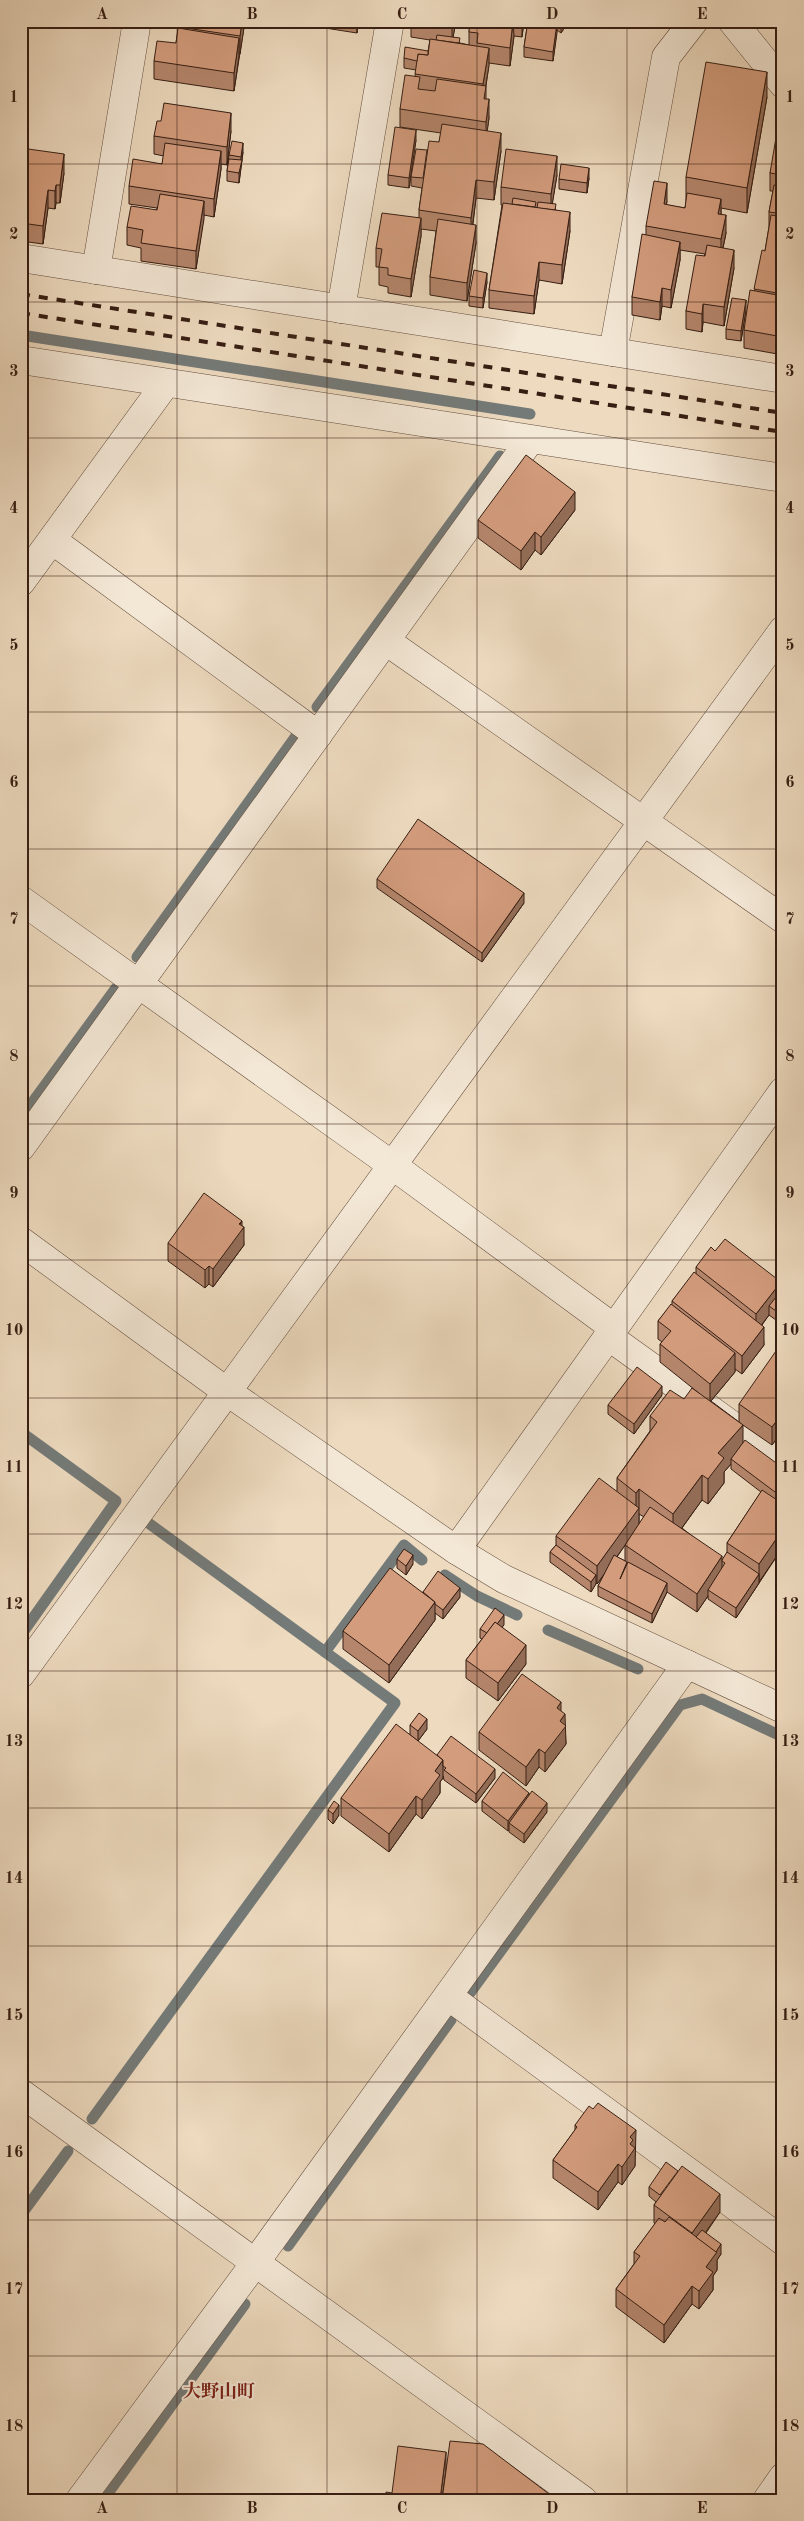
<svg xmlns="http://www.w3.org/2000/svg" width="804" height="2521" font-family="'Old Standard TT','Noto Serif JP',serif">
	<rect width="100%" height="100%" fill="#eddabf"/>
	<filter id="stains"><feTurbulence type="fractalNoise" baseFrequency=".004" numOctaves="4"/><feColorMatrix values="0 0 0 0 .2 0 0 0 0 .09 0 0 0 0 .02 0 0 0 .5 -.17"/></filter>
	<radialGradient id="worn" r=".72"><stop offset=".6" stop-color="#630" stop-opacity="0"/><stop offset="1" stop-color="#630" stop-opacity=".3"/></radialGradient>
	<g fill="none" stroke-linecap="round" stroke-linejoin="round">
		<g stroke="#747a78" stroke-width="11">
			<path d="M21,335L530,414"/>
			<path d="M317,707L500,456"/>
			<path d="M137,957L296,736"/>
			<path d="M21,1118L116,988"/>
			<path d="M21,1432L116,1501L21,1635"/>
			<path d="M445,1575L477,1596L517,1615"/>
			<path d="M548,1630L638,1669"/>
			<path d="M325,1652L404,1545L422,1560"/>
			<path d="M470,1993L680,1705L702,1699L783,1737"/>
			<path d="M92,2119L395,1703L147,1522"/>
			<path d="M21,2215L68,2151"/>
			<path d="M288,2246L451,2020"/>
			<path d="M103,2500L245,2304"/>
		</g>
		<g stroke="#644d3e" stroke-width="29">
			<g id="minor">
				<path d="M732,21L783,84"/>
				<path d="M21,258L783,379"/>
				<path d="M96,270L137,21"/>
				<path d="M341,309L390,21"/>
				<path d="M613,352L666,57L694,21"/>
				<path d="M21,360L783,478"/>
				<path d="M52,540L318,735"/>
				<path d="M21,582L166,383"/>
				<path d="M386,641L783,919"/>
				<path d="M21,900L392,1165L614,1328"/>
				<path d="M21,1147L530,440"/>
				<path d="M21,1241L226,1391L456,1550L504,1579L783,1709"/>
				<path d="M608,1336L783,1462"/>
				<path d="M456,1550L783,1091"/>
				<path d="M21,1674L783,630"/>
				<path d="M448,1996L783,2241"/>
				<path d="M21,2093L583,2500"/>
				<path d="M80,2500L255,2263L687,1664"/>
				<path d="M767,2500L783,2477"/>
			</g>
		</g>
		<use href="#minor" stroke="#f3e7d5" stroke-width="28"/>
		<g stroke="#361e13" stroke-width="4" stroke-dasharray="9 9" stroke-linecap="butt">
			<path d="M21,294L783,413"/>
			<path d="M21,313L783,432"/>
		</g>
	</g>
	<g fill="#b5866c" stroke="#361e13" fill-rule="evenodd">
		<path d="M169,21H245L234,91L154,79V61L176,43L179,24L169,22Z"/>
		<path d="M280,21H358L357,33Z"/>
		<path d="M411,21H456L453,37L460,43L469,45V32L470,21H524L522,37L514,36L510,66L489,63L486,86V99L489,118L487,131L501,151L494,200L476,198L473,224L476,243L467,301L430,295V277L436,231L421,229V236L411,297L388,293V287L379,285V267H376V248L419,218V210L422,188L411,186V177L427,150L439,142L441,133L400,127V109L415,76L416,70L404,68V58L428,51L430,40L411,37Z"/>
		<path d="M528,21H569L561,33L557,30L553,61L524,57V47Z"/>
		<path d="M767,97L747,213L721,208V214L726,233L723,248L734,268L724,326L703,322L702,332L686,329V311L705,254L680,250V260L671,308L662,306L660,320L632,315V297L646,235V226L667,201L666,205L685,208L686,202V177Z"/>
		<path d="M783,127V355L744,348V330L765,251L769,227V212L773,191H770V173Z"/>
		<path d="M231,131L227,165L221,164V169L214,217L204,215L196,269L141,261V248L127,245V227L157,210V208L129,204V186L162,164L164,156L154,154V136Z"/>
		<path d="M416,140L409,188L388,185V175Z"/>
		<path d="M21,148L64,173L60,203H56L55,209L48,208L43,244L21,241Z"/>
		<path d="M243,152L239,183L227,181V171L229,155Z"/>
		<path d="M557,175L552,204L570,231L562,284L539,280L534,314L489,308V290L502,205H501V187Z"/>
		<path d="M589,178L587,193L559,189V179Z"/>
		<path d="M487,282L483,308L469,306V296Z"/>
		<path d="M746,310L741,341L726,339V329Z"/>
		<path d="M575,510L541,555L535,550L521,570L478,538V520Z"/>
		<path d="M783,875V905L777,901V883Z"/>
		<path d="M377,879L524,903L482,962L377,888Z"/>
		<path d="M242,1226L244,1245L213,1287L209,1284L205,1288L168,1261V1243Z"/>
		<path d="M715,1251L781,1291L783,1288V1325L769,1315L762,1325L764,1345L742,1374L735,1369V1372L711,1401L739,1422V1404L783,1356V1430L772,1445L740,1423L743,1443L783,1468V1547L736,1618L708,1599V1596L697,1612L667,1592L652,1623L598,1596V1586L606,1572L597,1584L596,1583L591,1592L550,1562V1552L556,1545V1536L617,1491V1478L650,1431V1416L684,1399L700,1394L660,1362V1344L662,1342L658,1339V1321L672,1304V1301L696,1274V1267ZM731,1464V1469L761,1492L727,1543V1553L722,1560L682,1528L702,1500L708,1504L724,1483V1472ZM639,1514L644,1517L639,1524ZM625,1545V1561L617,1557Z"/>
		<path d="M662,1395L634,1434L608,1414V1405Z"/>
		<path d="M397,1559L413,1564L406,1575L397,1568Z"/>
		<path d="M423,1592L460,1597L443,1619L435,1613V1620L389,1683L343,1649V1631Z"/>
		<path d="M504,1625L502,1627L526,1664L498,1701L466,1678V1660L482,1639L480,1638V1629Z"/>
		<path d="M561,1711L565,1726L566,1744L545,1772L539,1767L526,1786L479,1750V1732Z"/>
		<path d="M410,1725L427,1729L418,1741L410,1735Z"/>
		<path d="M437,1755L495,1778L476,1803L444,1780L443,1776V1778L440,1782V1793L422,1819L416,1814L389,1852L341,1816V1798Z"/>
		<path d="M529,1795L547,1812L524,1843L509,1832V1830L508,1831L482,1811V1801Z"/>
		<path d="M328,1810L339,1815L333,1824L328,1819Z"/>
		<path d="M575,2125L636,2148L635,2149V2166L622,2185L618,2182L598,2210L553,2178V2160L575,2130Z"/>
		<path d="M649,2187L720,2212L706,2233L721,2254L717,2260V2270L713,2276V2290L699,2309L692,2304L664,2343L616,2307V2289L634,2264V2252L655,2224L654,2223V2205L656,2202L649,2196Z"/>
	</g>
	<g fill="#946d58" stroke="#361e13">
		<path d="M21,21H29L21,28Z"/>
		<path d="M242,21H245L240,54V36Z"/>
		<path d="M357,21H358L357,33Z"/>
		<path d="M453,21H456L452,43V25Z"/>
		<path d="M513,21L514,36L510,66V48Z"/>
		<path d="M522,21H524L522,37Z"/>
		<path d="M563,21H569L561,33V23Z"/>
		<path d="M557,23V33L553,61V52Z"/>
		<path d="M239,38V56L234,91V73Z"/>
		<path d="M489,48V66L483,102V84Z"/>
		<path d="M767,72V97L747,213V188Z"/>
		<path d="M489,99V118L486,140V122Z"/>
		<path d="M231,113V131L227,165V147Z"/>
		<path d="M416,130V140L409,188V178Z"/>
		<path d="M501,133V151L494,200V182Z"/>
		<path d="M243,143V152L239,183V173Z"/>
		<path d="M221,151V169L214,217V199Z"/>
		<path d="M64,154V173L60,203V185Z"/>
		<path d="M557,156V175L551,212V194Z"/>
		<path d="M589,168V178L587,193V183Z"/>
		<path d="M476,180V198L471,237V218Z"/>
		<path d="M667,183V201L664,223V204Z"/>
		<path d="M56,185V203L55,209V191Z"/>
		<path d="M48,190V208L43,244V226Z"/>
		<path d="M721,199V217L718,214Z"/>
		<path d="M204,201V219L196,269V251Z"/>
		<path d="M570,212V231L562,284V265Z"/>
		<path d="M726,215V233L721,257V239Z"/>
		<path d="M421,218V236L411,297V279Z"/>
		<path d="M476,225V243L467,301V283Z"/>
		<path d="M680,242V260L671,308V290Z"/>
		<path d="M734,250V268L724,326V307Z"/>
		<path d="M539,262V280L534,314V296Z"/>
		<path d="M487,273V282L483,308V298Z"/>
		<path d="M662,288V306L660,320V302Z"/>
		<path d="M746,300V310L741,341V331Z"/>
		<path d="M703,304V322L702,332V314Z"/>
		<path d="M575,492V510L541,555V537Z"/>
		<path d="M535,532V550L521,570V551Z"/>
		<path d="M524,893V903L482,962V953Z"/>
		<path d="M242,1221V1230L244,1227V1245L213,1287V1269Z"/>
		<path d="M209,1266V1284L205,1288V1270Z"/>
		<path d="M781,1282V1301L769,1306V1315L756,1332V1314Z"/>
		<path d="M764,1327V1345L742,1374V1356Z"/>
		<path d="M735,1353V1372L710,1402V1384Z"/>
		<path d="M662,1386V1395L634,1434V1424Z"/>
		<path d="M783,1412V1430L772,1445V1427Z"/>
		<path d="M743,1425V1450L731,1459V1464L724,1472V1483L708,1504V1479L718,1453Z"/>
		<path d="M702,1475V1500L673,1540V1514Z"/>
		<path d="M639,1489V1526L597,1584V1566L636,1511V1493Z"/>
		<path d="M783,1529V1547L759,1582V1564Z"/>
		<path d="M413,1555V1564L406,1575V1566Z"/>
		<path d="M722,1556V1574L708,1590V1596L697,1612V1594Z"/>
		<path d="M759,1574V1583L736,1618V1608Z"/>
		<path d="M596,1575V1584L591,1592V1582Z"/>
		<path d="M667,1583V1592L652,1623V1614Z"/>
		<path d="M460,1588V1597L443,1619V1610Z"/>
		<path d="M435,1602V1620L389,1683V1665Z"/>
		<path d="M504,1615V1625L488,1644V1635Z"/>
		<path d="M526,1645V1664L498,1701V1683Z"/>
		<path d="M561,1702V1720L565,1714L566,1744L545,1772V1753L557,1708Z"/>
		<path d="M427,1719V1729L418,1741V1731Z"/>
		<path d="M539,1749V1767L526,1786V1767Z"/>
		<path d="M443,1760V1778L440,1782V1793L422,1819V1800L435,1771Z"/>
		<path d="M495,1769V1778L476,1803V1794Z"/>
		<path d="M529,1793V1802L509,1823V1830L508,1831V1821Z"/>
		<path d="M416,1796V1814L389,1852V1834Z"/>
		<path d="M547,1803V1812L524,1843V1834Z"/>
		<path d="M339,1805V1815L333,1824V1814Z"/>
		<path d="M636,2130L635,2166L622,2185V2167L630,2137Z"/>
		<path d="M618,2164V2182L598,2210V2192Z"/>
		<path d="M720,2194V2212L692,2251V2233Z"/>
		<path d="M721,2244V2254L717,2260V2270L713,2276V2290L699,2309V2291L706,2267Z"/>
		<path d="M692,2286V2304L664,2343V2325Z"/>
		<path d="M446,2452V2470L442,2500H440Z"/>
	</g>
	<g fill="#d39c7d" stroke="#361e13">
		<path d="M179,21H242L240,36L179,27Z"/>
		<path d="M428,21H453L452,25Z"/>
		<path d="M470,21H513L510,48L477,43L478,33L469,32Z"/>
		<path d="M528,21H544L557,23L553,52L524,47Z"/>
		<path d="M178,28L239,38L234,73L154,61L157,41L176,43Z"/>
		<path d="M437,35L460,38L459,43L436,40Z"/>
		<path d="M430,39L489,48L483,84L415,74L418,54L428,55Z"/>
		<path d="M405,47L428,51V55L418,54L417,61L404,58Z"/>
		<path d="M706,62L767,72L747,188L686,177Z"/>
		<path d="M405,75L420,77L418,89L435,91L437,79L486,86L484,99H489L486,122L400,109Z"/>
		<path d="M164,103L231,113L227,147L154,136L157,121H161Z"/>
		<path d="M442,124L501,133L494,182L476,180L471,218L419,210L429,141L439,142Z"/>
		<path d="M778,126L783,127V175L770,173Z"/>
		<path d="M395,127L416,130L409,178L388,175Z"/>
		<path d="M232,141L243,143L241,157L229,155Z"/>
		<path d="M165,143L221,151L214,199L129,186L133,159L162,164Z"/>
		<path d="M21,148L64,154L60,185H56L55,191L48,190L43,226L21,223Z"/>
		<path d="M416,149L427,150L423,178L411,177Z"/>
		<path d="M506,149L557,156L551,194L501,187Z"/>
		<path d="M229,159L242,160L239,173L227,171Z"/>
		<path d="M561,164L589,168L587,183L559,179Z"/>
		<path d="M654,181L667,183L664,204L685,208L687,193L721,199L718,214L726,215L721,239L646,226Z"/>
		<path d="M774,185L783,186V214L769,212Z"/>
		<path d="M160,194L204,201L196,251L141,243L143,230L127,227L131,206L157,210Z"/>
		<path d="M513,198L536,202L535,207L512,204Z"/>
		<path d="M538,202L556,204L555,210L537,208Z"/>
		<path d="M503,203L570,212L562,265L539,262L534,296L489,290Z"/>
		<path d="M382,213L421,218L411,279L388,275V268L379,267L382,249L376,248Z"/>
		<path d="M771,215L783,217V294L754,289L762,250L765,251Z"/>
		<path d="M438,219L476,225L467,283L430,277Z"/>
		<path d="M642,234L680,242L671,290L662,288L660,302L632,297Z"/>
		<path d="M707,245L734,250L724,307L703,304L702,314L686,311L696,255L705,256Z"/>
		<path d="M474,270L487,273L483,298L469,296Z"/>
		<path d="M750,290L783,296V337L744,330Z"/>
		<path d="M732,298L746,300L741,331L726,329Z"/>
		<path d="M526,455L575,492L541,537L535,532L521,551L478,520Z"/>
		<path d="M418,819L524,893L482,953L377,879Z"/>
		<path d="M783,875V886L777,883Z"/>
		<path d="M204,1193L242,1221L239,1224L244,1227L213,1269L209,1266L205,1270L168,1243Z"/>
		<path d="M725,1239L781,1282L756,1314L696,1267L711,1247L715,1251Z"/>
		<path d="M694,1272L764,1327L742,1356L672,1301Z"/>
		<path d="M783,1288V1316L769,1306Z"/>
		<path d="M671,1304L735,1353L710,1384L660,1344L671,1331L658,1321Z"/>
		<path d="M776,1351L783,1356V1412L772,1427L739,1404Z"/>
		<path d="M637,1367L662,1386L634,1424L608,1405Z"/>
		<path d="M692,1388L743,1425L718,1453L724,1458L708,1479L702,1475L673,1514L639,1489L636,1493L617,1478L657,1422L650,1416L670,1390L684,1399Z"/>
		<path d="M745,1440L783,1468V1498L731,1459Z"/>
		<path d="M599,1478L639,1508L597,1566L556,1536Z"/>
		<path d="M762,1490L783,1504V1529L759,1564L727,1543Z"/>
		<path d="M650,1507L722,1556L697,1594L625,1545Z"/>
		<path d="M556,1545L596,1575L591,1582L550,1552Z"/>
		<path d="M404,1549L413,1555L406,1566L397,1559Z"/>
		<path d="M727,1552L759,1574L736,1608L708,1590L725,1563L722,1561V1560Z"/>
		<path d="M614,1555L627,1562L620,1579L628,1562L667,1583L652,1614L598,1586Z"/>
		<path d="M390,1568L435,1602L389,1665L343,1631Z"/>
		<path d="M438,1571L460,1588L443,1610L435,1604V1602L423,1592Z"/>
		<path d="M495,1608L504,1615L497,1624L495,1622L487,1633L480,1629Z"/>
		<path d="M495,1622L526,1645L498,1683L466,1660Z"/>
		<path d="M522,1674L561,1702L557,1708L565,1714L560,1721L566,1726L545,1753L539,1749L526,1767L479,1732Z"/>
		<path d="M419,1713L427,1719L418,1731L410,1725Z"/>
		<path d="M396,1724L443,1760L435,1771L440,1775L422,1800L416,1796L389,1834L341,1798Z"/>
		<path d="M451,1736L495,1769L476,1794L444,1770L446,1768L443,1766V1760L437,1755Z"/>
		<path d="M503,1772L529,1793L508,1821L482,1801Z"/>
		<path d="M532,1791L547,1803L524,1834L509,1823Z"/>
		<path d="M334,1801L339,1805L333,1814L328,1810Z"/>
		<path d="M598,2103L636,2130L630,2137L633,2140L630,2144L635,2148L622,2167L618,2164L598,2192L553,2160L577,2127L575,2125L589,2106L593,2109Z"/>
		<path d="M666,2162L678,2171L660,2195L649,2187Z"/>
		<path d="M682,2166L720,2194L692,2233L654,2205Z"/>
		<path d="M669,2217L717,2252L706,2267L713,2272L699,2291L692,2286L664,2325L616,2289L640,2256L634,2252L659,2218L665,2222Z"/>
		<path d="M702,2230L721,2244L716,2252L696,2237Z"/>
		<path d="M450,2441L483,2444L557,2500H442Z"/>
		<path d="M398,2446L446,2452L440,2500H385L386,2492L392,2493Z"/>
		<path d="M783,2487V2500H774Z"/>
	</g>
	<path fill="none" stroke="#361e13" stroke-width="1" stroke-opacity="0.55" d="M177,21V2500M327,21V2500M477,21V2500M627,21V2500M21,164H783M21,302H783M21,438H783M21,576H783M21,712H783M21,849H783M21,986H783M21,1124H783M21,1260H783M21,1398H783M21,1534H783M21,1671H783M21,1808H783M21,1946H783M21,2082H783M21,2220H783M21,2356H783"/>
	<g text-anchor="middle" stroke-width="4" stroke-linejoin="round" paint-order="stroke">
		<g font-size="18" font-weight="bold" fill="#7a1f14" stroke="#f3e7d5">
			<text x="219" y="2397">大野山町</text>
		</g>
	</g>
	<rect width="804" height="2521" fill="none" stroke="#eddabf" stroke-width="55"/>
	<rect x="28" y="28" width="748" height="2466" fill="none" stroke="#361e13" stroke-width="2"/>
	<g font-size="16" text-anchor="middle" font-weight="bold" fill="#361e13">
		<text x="102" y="19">A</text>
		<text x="252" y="19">B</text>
		<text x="402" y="19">C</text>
		<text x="552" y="19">D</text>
		<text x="702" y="19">E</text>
		<text x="14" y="102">1</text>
		<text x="790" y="102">1</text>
		<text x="14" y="239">2</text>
		<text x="790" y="239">2</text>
		<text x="14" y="376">3</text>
		<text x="790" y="376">3</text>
		<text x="14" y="513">4</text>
		<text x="790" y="513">4</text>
		<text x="14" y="650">5</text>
		<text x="790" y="650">5</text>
		<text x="14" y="787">6</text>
		<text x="790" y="787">6</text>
		<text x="14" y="924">7</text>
		<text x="790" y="924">7</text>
		<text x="14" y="1061">8</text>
		<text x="790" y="1061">8</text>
		<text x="14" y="1198">9</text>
		<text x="790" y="1198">9</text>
		<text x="14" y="1335">10</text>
		<text x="790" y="1335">10</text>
		<text x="14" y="1472">11</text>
		<text x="790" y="1472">11</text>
		<text x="14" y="1609">12</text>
		<text x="790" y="1609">12</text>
		<text x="14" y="1746">13</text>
		<text x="790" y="1746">13</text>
		<text x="14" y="1883">14</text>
		<text x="790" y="1883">14</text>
		<text x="14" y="2020">15</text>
		<text x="790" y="2020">15</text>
		<text x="14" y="2157">16</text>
		<text x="790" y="2157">16</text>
		<text x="14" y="2294">17</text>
		<text x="790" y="2294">17</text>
		<text x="14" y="2431">18</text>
		<text x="790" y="2431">18</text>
		<text x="102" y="2513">A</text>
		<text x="252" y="2513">B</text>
		<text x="402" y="2513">C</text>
		<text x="552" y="2513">D</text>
		<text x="702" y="2513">E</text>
	</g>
	<rect width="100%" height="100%" filter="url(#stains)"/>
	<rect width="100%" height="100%" fill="url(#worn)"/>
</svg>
